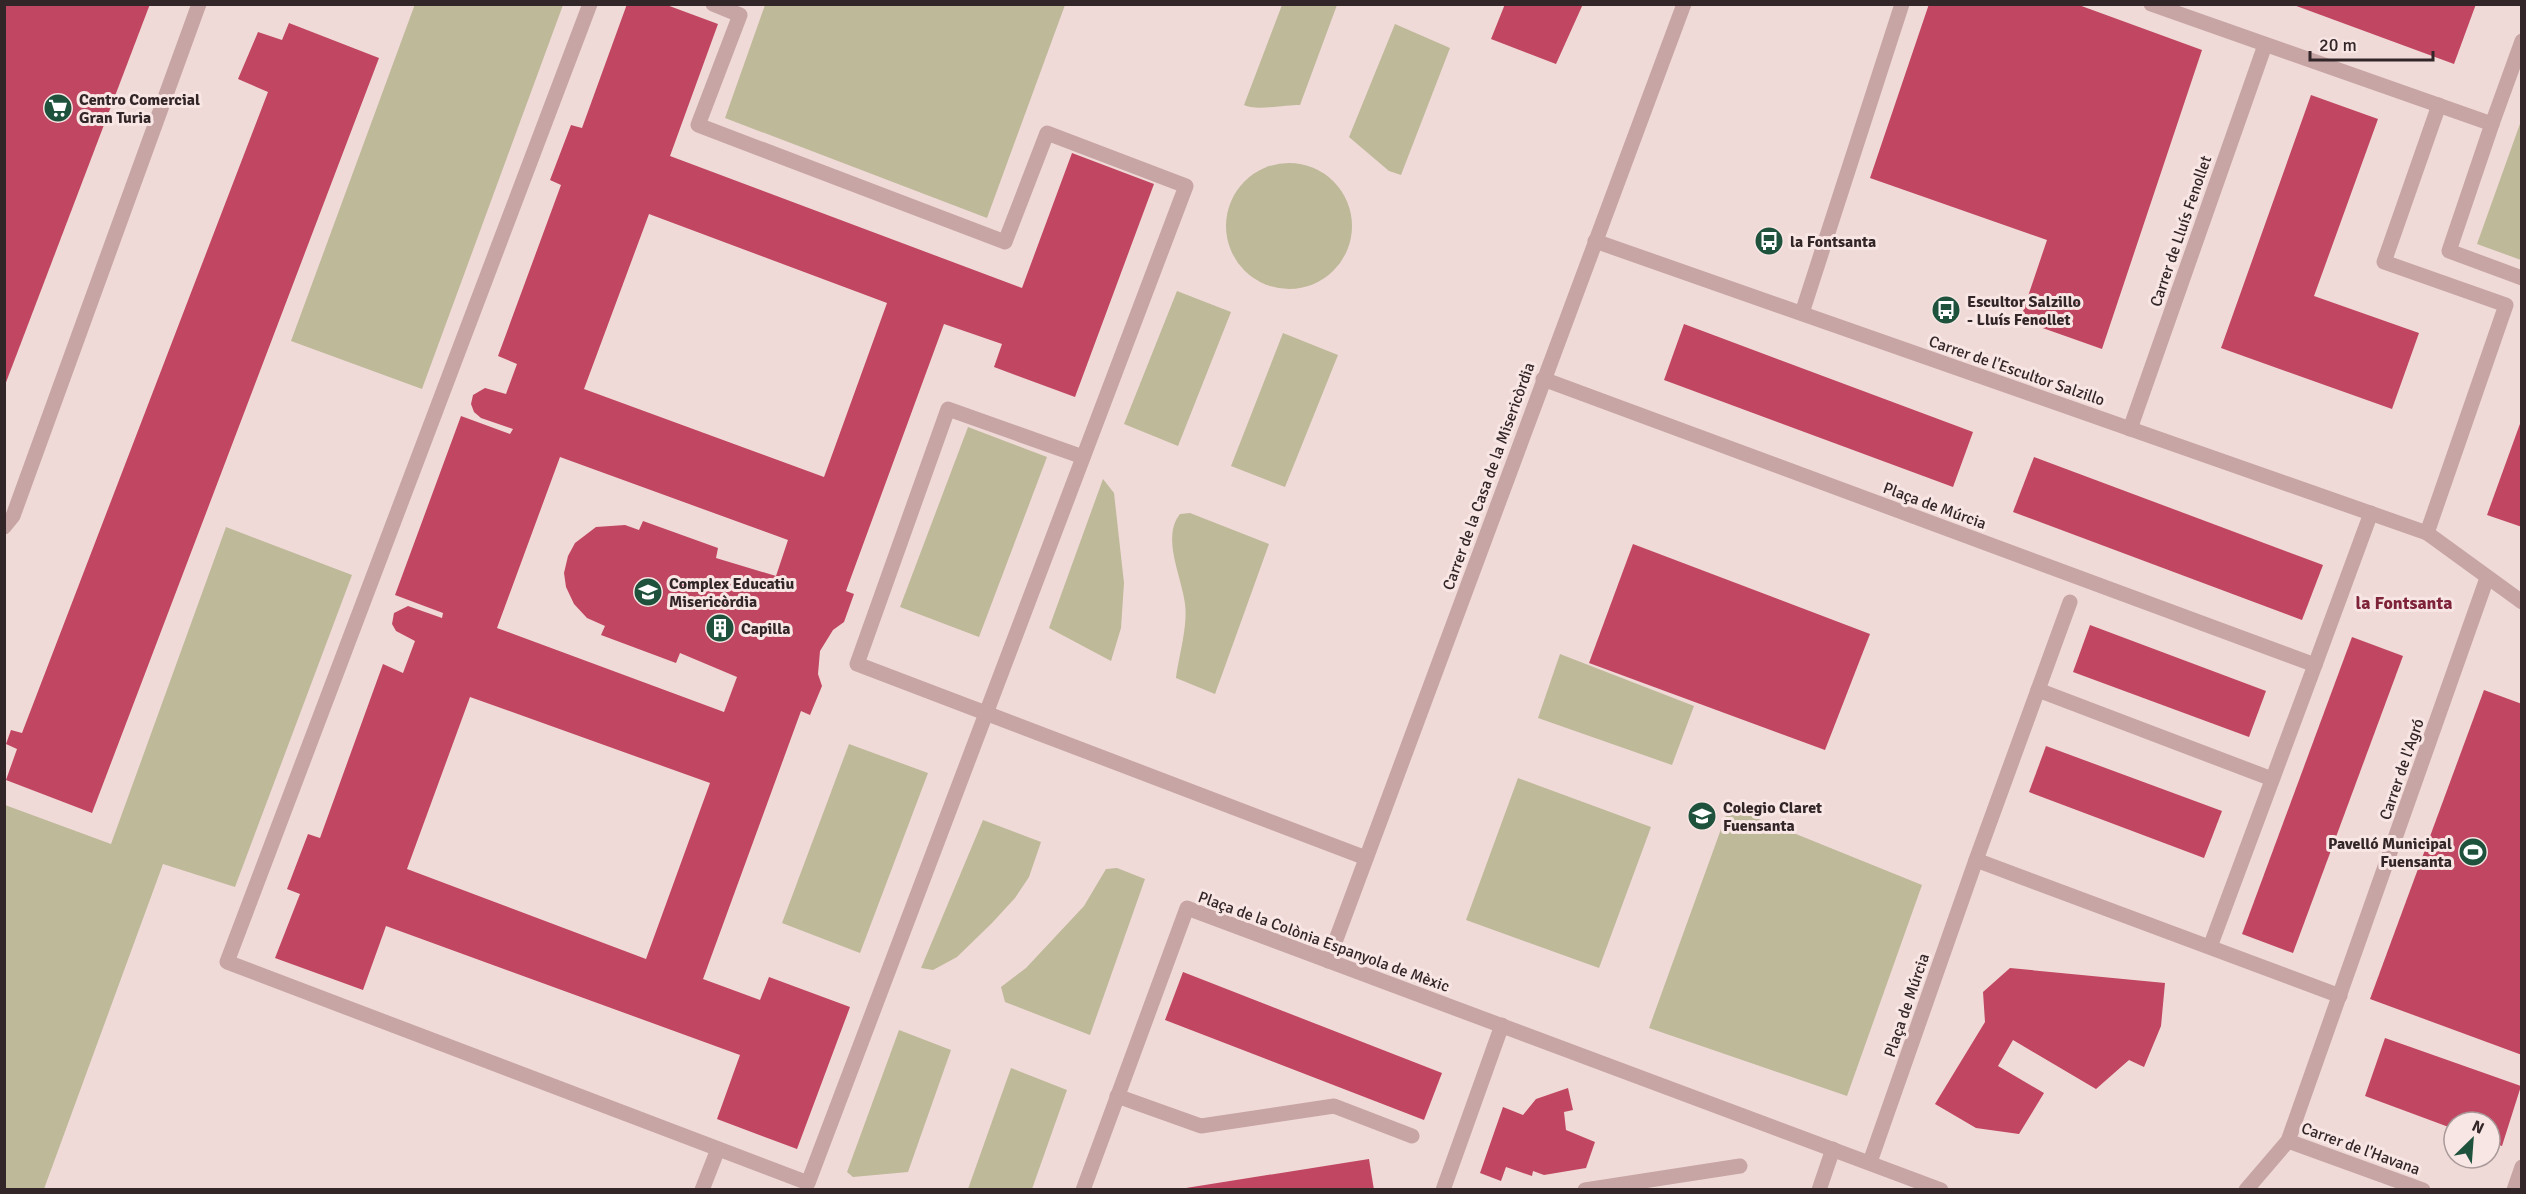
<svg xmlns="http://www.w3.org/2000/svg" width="2526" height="1194" font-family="Signika,sans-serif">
	<rect width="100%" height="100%" fill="#f0dad8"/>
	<g fill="#beb999">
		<path d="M415,4L563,5L422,389L291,341Z"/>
		<path d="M765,5H1065L987,218L725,118Z"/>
		<path d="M1282,5H1337L1300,105C1284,105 1255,111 1244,105Z"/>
		<path d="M1395,24L1450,48L1401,175L1389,171L1349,137Z"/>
		<path d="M2521,121L2522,260H2521L2477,244Z"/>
		<circle cx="1289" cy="226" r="63"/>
		<path d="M1177,291L1231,312L1178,446L1124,424Z"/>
		<path d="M1283,333L1338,355L1285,487L1231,466Z"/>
		<path d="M968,427L1047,457L979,637L900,607Z"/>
		<path d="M1103,479L1114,493L1124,583L1121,628L1111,661L1049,628Z"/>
		<path d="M1190,513L1269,544L1215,694L1176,678C1179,655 1188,626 1185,604C1182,577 1161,537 1180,514Z"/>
		<path d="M226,527L352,575L235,887L163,864L44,1189H5V805L111,844Z"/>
		<path d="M1560,654L1694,706L1672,765L1538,718Z"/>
		<path d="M849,744L928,773L860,953L782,923Z"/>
		<path d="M1518,778L1651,827L1599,968L1466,920Z"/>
		<path d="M1729,807L1922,885L1847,1096L1649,1028Z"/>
		<path d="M983,820L1041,842L1029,877L1015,898L992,923L957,957L933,970L921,968Z"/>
		<path d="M1117,868L1145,879L1090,1035L1005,1002L1001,987L1026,968L1084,906L1106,869Z"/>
		<path d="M899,1030L951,1050L908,1172L853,1177L847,1172Z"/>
		<path d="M1011,1068L1067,1090L1032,1189H968Z"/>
	</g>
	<g fill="#c04661" fill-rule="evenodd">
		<path d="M4,4H150L5,385H4Z"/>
		<path d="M627,4H664L718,24L670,156L1022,288L1072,153L1154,184L1075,397L994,367L1002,344L944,324L846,591L854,594L844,622L833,630L820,651L818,674L822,686L810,715L801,711L703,979L760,1000L769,977L850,1007L797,1149L717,1119L740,1055L386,926L363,990L275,958L300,894L287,889L308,834L320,838L383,664L403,673L415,641L396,631L392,624L394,613L408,606L442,618L443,613L395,595L461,416L510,434L513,429L481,418L474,412L471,404L473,395L485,388L506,394L517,364L498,356L561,185L550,180L571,125L582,128ZM649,214L887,303L824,477L584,389ZM560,457L788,540L776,576L716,558L718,548L643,521L639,530L625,525L596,527L575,543L568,556L564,573L566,587L574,604L587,618L605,626L601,635L676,663L680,653L737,677L724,712L497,628ZM470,697L710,783L646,959L407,869Z"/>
		<path d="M1505,4H1583L1556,64L1491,39Z"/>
		<path d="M1929,4H2076L2202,50L2102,349L2020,320L2047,240L1870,178Z"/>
		<path d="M2291,4H2476L2454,64Z"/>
		<path d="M289,23L379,58L92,813L6,780L17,749L6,744L11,730L22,733L268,92L238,79L258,32L282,40Z"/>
		<path d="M2311,95L2378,119L2314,296L2419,333L2392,409L2221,348Z"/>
		<path d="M1684,324L1973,432L1953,487L1664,380Z"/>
		<path d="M2521,421H2522V527L2487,515Z"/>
		<path d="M2034,457L2323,565L2302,620L2013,512Z"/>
		<path d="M1633,544L1870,634L1825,750L1589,663Z"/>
		<path d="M2090,625L2266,691L2249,737L2073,672Z"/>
		<path d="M2352,637L2403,656L2293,953L2242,934Z"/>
		<path d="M2484,690L2522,704V1055L2370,999Z"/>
		<path d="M2046,746L2222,811L2204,858L2029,792Z"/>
		<path d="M2010,968L2165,983L2161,1026L2144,1067L2129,1060L2096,1089L2013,1040L1998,1066L2044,1093L2019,1134L1976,1128L1935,1104L1985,1022L1983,992Z"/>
		<path d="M1183,972L1442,1073L1424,1120L1165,1020Z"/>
		<path d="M2385,1038L2521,1086L2502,1146L2490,1142V1122H2454V1129L2365,1096Z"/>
		<path d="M1568,1088L1573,1110L1564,1112L1566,1130L1595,1142L1586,1168L1544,1175L1533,1171L1532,1176L1506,1167L1501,1181L1480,1173L1503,1107L1523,1115L1536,1099Z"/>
		<path d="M1369,1159L1374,1190H1186V1188Z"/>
	</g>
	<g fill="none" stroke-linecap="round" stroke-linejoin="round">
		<g stroke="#c7a5a5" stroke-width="15">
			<path d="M590,4L227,962L808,1183L1186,186L1047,133L1005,242L698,125L740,15L713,4"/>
			<path d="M1083,457L948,409L857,664L1366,858"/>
			<path d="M702,1190L718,1149"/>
		</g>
		<g stroke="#c7a5a5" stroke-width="15">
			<path d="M2151,4L2492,124L2449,251L2522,278"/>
			<path d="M2492,124L2522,41"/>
			<path d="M1595,241L2427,533L2522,602"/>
			<path d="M1802,313L1902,4"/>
			<path d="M1543,379L2315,665L2371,513"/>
			<path d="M2130,429L2265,45"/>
			<path d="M4,527L13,516L199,4"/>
			<path d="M2427,533L2506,305L2384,262L2439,105"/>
			<path d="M2038,690L2272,779"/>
			<path d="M1976,860L2070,602"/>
			<path d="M2210,947L2315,665"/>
			<path d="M1328,961L1684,4"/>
			<path d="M1117,1096L1201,1126L1334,1106L1412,1136"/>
			<path d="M2288,1141L2423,1190"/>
			<path d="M1870,1162L1976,860L2340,996"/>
			<path d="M1083,1190L1187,908L1941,1190"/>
			<path d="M1443,1190L1502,1025"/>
			<path d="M1585,1190L1740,1166"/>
			<path d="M1819,1190L1833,1149"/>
			<path d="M2246,1190L2288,1141L2487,578"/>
			<path d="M2514,1190L2522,1167"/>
		</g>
	</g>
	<defs>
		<g id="supermarket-disc" transform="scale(1.5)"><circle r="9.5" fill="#1e523d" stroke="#f8e6e4"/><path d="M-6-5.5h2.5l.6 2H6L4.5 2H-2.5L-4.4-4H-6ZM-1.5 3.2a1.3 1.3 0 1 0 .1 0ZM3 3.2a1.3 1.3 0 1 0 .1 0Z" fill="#fff"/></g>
		<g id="bus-disc" transform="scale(1.5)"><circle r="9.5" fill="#1e523d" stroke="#f8e6e4"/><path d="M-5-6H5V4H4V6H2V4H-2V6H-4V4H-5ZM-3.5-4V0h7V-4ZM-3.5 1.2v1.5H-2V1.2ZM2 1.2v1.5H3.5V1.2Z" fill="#fff"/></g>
		<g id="school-disc" transform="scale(1.5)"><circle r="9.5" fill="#1e523d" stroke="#f8e6e4"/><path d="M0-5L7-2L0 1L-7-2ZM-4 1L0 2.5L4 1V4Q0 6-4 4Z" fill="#fff"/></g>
		<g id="building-disc" transform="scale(1.5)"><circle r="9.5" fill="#1e523d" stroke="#f8e6e4"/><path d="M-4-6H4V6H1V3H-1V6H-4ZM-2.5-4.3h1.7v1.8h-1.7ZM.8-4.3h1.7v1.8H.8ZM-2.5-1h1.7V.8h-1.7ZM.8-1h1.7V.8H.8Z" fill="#fff"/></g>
		<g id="stadium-disc" transform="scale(1.5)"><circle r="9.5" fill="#1e523d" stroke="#f8e6e4"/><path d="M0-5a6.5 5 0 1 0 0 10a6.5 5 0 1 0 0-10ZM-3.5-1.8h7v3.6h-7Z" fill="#fff"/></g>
	</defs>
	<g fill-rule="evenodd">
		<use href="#supermarket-disc" x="58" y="108"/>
		<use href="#bus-disc" x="1769" y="241"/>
		<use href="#bus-disc" x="1946" y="310"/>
		<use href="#school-disc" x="648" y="592"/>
		<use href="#building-disc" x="720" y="628"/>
		<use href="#school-disc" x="1702" y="816"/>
		<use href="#stadium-disc" x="2473" y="852"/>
	</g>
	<g text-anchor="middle" stroke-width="6" stroke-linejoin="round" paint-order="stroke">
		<g font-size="16" font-weight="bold" fill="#332628" stroke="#f8e6e4" text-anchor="start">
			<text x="79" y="105">Centro Comercial<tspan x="79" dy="18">Gran Turia</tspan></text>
			<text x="1790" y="247">la Fontsanta</text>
			<text x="1967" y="307">Escultor Salzillo<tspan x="1967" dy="18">- Lluís Fenollet</tspan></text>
			<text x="669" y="589">Complex Educatiu<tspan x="669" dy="18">Misericòrdia</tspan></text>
			<text x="741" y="634">Capilla</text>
			<text x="1723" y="813">Colegio Claret<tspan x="1723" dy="18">Fuensanta</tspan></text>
			<text x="2452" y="849" text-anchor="end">Pavelló Municipal<tspan x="2452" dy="18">Fuensanta</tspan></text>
		</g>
		<g font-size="16" fill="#332628" stroke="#f8e6e4">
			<text transform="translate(2180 231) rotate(-71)" y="6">Carrer de Lluís Fenollet</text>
			<text transform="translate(2017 370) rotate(19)" y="6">Carrer de l'Escultor Salzillo</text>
			<text transform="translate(1488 476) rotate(-70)" y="6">Carrer de la Casa de la Misericòrdia</text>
			<text transform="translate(1935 505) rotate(20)" y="6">Plaça de Múrcia</text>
			<text transform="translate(2401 769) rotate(-71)" y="6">Carrer de l'Agró</text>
			<text transform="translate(1324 941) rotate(20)" y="6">Plaça de la Colònia Espanyola de Mèxic</text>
			<text transform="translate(1906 1005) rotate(-71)" y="6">Plaça de Múrcia</text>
			<text transform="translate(2361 1148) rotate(20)" y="6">Carrer de l'Havana</text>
		</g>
		<g font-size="18" font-weight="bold" fill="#7e2338" stroke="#f8e6e4">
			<text x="2404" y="609">la Fontsanta</text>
		</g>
	</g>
	<rect width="2526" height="1194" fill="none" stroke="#332628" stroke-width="12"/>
	<g transform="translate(2472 1140) rotate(25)"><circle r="28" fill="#f8e6e4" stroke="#a99999" stroke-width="1.5"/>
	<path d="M0-4.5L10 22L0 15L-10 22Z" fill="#1e523d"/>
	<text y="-9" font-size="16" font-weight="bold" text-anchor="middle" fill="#332628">N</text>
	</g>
	<path d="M2310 51v9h123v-9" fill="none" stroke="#332628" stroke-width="3"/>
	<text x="2319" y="51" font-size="18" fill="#332628" stroke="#f8e6e4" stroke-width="4.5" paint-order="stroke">20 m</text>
</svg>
